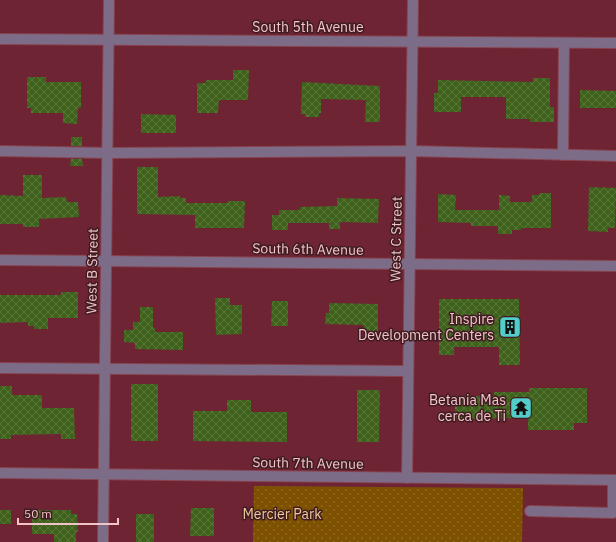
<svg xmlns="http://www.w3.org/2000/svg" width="616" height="542" font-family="'IBM Plex Sans',sans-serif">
	<defs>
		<pattern id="park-dots" width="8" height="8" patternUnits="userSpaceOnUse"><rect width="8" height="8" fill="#7e5101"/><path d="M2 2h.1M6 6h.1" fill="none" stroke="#916825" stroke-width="1.8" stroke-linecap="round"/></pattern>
		<pattern id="building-cross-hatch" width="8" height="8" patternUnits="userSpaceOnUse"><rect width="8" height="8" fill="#3e611b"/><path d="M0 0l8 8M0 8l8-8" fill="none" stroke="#5a763b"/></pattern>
	</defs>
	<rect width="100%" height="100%" fill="#6e2432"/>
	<path fill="url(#park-dots)" d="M254,486L523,488L522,542H253Z"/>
	<g fill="url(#building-cross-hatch)">
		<path d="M233,70H249L248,100H219L218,113H197V83H206V80H233Z"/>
		<path d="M27,77H46V82H81V108H78L77,124L63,123V113H31V108H27Z"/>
		<path d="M533,78H550V107H554V122H530V119H506V97H461V112H434V93H438V80L533,82Z"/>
		<path d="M302,82L380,86V122H365L366,100L321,99V113H319V117H305V114H301Z"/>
		<path d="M580,90L616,91V108H580Z"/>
		<path d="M141,114L176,115V133H141Z"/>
		<rect x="71" y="137" width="11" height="9"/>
		<path d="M71,159H82L83,166H70Z"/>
		<path d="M137,167H158V197L180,196V198H186V203H228V201H245L244,228H195V215L137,214Z"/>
		<path d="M23,175H42V198L66,197L67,202H78L79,217L39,219V227H23V224H0V195L23,196Z"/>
		<path d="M589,187L616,188L615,228H608V232L588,231Z"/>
		<path d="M539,193H551V228H521V230H512V234H498V226H471V223L438,222V194L456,195L455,210H499V195L510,196V202H532V195H539Z"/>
		<path d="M337,198L379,199L378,223L340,222V229H329V223H288V230H272V215H279V210H300V207L337,206Z"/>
		<path d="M61,292H78V318H48V329H34V326H28V322L0,323V295H61Z"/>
		<path d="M215,298H230V305H242V334L216,335Z"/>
		<path d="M439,299H519L520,365H499V347H454V355H439Z"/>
		<path d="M272,301H288V326H271Z"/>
		<path d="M329,303L378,304V331H364V325L325,324L326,313H329Z"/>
		<path d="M140,307H153V328H155V332H183V350L135,349V343L124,342V330H133V322H140Z"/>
		<rect x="131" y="384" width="27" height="57"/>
		<path d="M0,386H12V395H42V408H74L75,439H61V434L11,435V439H0Z"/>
		<path d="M529,388H587V423H574V430H528V418L455,419V396H494V392H529Z"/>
		<path d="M357,390H380L379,442H357Z"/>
		<path d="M227,400H251V412H287V442L193,441V411H227Z"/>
		<path d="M191,508H214V536H190Z"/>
		<rect x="0" y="510" width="11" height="14"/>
		<path d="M32,510H71V514H77L78,532H76V542H54V534H32Z"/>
		<rect x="136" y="514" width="18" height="28"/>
	</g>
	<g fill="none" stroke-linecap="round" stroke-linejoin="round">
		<g stroke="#884450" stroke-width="12">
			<g id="minor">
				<path d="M0,39L616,43"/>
				<path d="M0,151L108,153L411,151L616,156"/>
				<path d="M563,155L564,43"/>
				<path d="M0,260L616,266"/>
				<path d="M0,368L408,371"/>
				<path d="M0,473L616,480"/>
				<path d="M407,478L413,0"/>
				<path d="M530,511L613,513V480"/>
				<path d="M103,542L109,0"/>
			</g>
		</g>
		<use href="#minor" stroke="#7d6c88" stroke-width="10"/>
	</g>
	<defs>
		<g id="building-square" transform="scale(1.15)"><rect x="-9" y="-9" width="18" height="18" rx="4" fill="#53cdc9" stroke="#3e1c21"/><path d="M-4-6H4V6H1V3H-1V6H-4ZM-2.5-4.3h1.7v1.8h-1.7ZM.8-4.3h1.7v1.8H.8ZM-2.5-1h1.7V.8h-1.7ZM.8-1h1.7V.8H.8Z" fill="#111"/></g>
		<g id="temple-square" transform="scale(1.15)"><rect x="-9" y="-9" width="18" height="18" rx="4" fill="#53cdc9" stroke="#3e1c21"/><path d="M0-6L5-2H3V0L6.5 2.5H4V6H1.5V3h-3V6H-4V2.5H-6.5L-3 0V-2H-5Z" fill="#111"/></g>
	</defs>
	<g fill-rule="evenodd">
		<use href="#building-square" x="510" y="327"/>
		<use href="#temple-square" x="521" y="408"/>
	</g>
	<g text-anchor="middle" stroke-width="3" stroke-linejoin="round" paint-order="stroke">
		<g font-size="14" fill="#f2c4c8" stroke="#3e1c21">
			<text x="308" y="32">South 5th Avenue</text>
			<text transform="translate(396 239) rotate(-89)" y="5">West C Street</text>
			<text transform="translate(308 249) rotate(1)" y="5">South 6th Avenue</text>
			<text transform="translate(92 271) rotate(-89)" y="5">West B Street</text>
			<text transform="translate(308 463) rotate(1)" y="5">South 7th Avenue</text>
		</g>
		<g font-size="14" fill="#f2c4c8" stroke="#3e1c21" text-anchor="end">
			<text x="494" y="324">Inspire<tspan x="494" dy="16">Development Centers</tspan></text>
			<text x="506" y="405">Betania Mas<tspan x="506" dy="16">cerca de Ti</tspan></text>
		</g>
		<g font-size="14" fill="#f1ca9b" stroke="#3e1c21">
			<text x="282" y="519">Mercier Park</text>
		</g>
	</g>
	<path d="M18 518v6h100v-6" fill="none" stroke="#f2c4c8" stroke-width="2"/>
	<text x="24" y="518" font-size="12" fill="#f2c4c8" stroke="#3e1c21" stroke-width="3" paint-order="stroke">50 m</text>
</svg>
